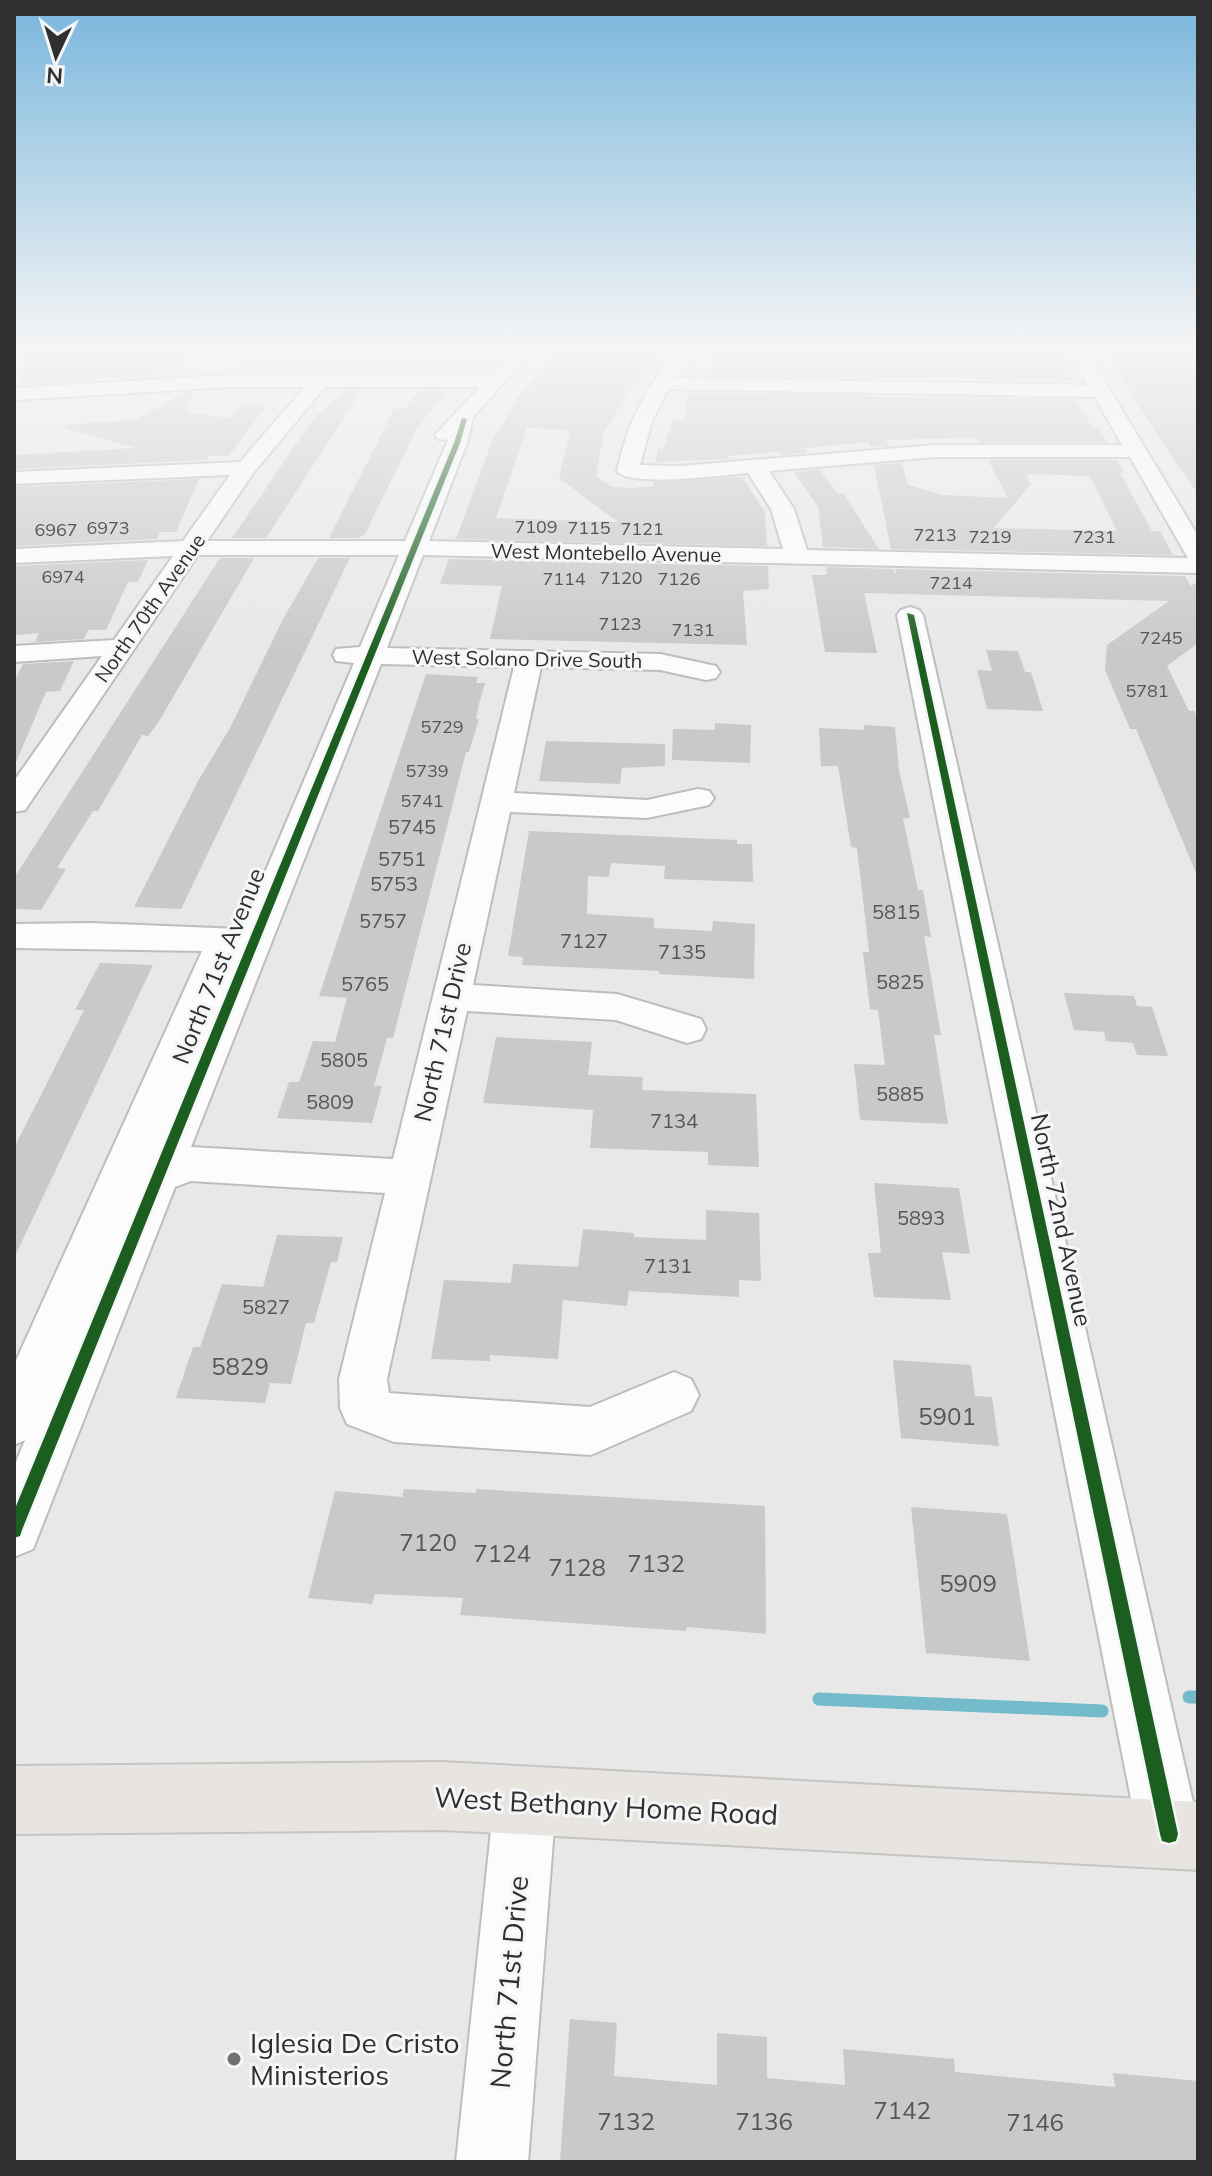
<svg xmlns="http://www.w3.org/2000/svg" width="1212" height="2176" font-family="Mulish,sans-serif">
	<rect width="100%" height="100%" fill="#e8e8e9"/>
	<path fill="#bfdccc" d="M250,350H509L480,376L244,375Z"/>
	<g fill="none" stroke-linecap="round" stroke-linejoin="round">
		<g stroke="#73baca" stroke-width="13">
			<path d="M1189,1697H1198"/>
			<path d="M819,1699L1102,1711"/>
		</g>
	</g>
	<g fill="#c9c9c9" fill-rule="evenodd">
		<path d="M59,350H183L175,374L19,384L29,352Z"/>
		<path d="M561,350H659L646,366H655L631,388L604,432L596,476L612,487L633,488L654,486V482L742,477L765,512L767,546L456,539L495,433H498L516,399ZM527,428L570,430L559,478L618,522L496,518Z"/>
		<path d="M712,350H1058L1075,380L711,376Z"/>
		<path d="M1104,350L1198,352V494L1163,444Z"/>
		<path d="M344,390H362L266,538H232L313,419Z"/>
		<path d="M419,390H447L416,430L365,534L359,538H329L395,407L405,408Z"/>
		<path d="M193,392L185,412L230,418L240,405H267L229,456L210,455L207,460L14,469V455L135,448L64,428L65,425L135,420L183,393Z"/>
		<path d="M711,393L1077,400L1092,427H1099L1107,442H979L977,438H962L886,440L890,446L870,447L869,442L805,448L808,452L782,455L780,452L727,456L730,459L656,462L658,449H663L673,419L685,420L687,394Z"/>
		<path d="M988,460H1117L1124,473H1120L1152,531H1160L1173,555L891,549L874,465L902,463L908,485L943,495L1008,498ZM1026,474L1090,476L1117,531L994,528L1031,484Z"/>
		<path d="M820,470L837,493H843L879,549L823,547L818,507L794,472Z"/>
		<path d="M199,479L176,532H160L157,539L14,546V487Z"/>
		<path d="M220,558H254L158,723L148,736L142,735L98,811H93L57,868L66,869L41,910L14,909V878Z"/>
		<path d="M318,558H350L181,909L134,907L198,781L230,728L283,619Z"/>
		<path d="M449,559L768,566L769,589L743,591L747,645L490,639L502,586L440,584Z"/>
		<path d="M148,560L138,582H128L106,630H88L84,639L35,642L39,633L14,635V566Z"/>
		<path d="M826,567L892,569L897,576L895,569L1185,576L1191,586L1198,581V643L1167,666L1189,711H1194L1198,719V878L1136,729H1130L1105,670L1107,645L1169,601L864,593L877,653L825,652L812,575H827Z"/>
		<path d="M986,650L1018,651L1025,672H1031L1043,711L987,709L977,670L992,671Z"/>
		<path d="M74,661L60,691L46,692L14,767V681L23,664Z"/>
		<path d="M426,674L478,677L476,683H485L479,704L476,719H479L469,752H466L393,1038H387L374,1086H382L372,1123L277,1118L289,1082H299L313,1041L335,1042L347,998L319,996Z"/>
		<path d="M715,723L751,725L750,763L672,760L673,729L715,730Z"/>
		<path d="M864,725L895,727L899,770L910,818H903L918,890H923L931,937L924,936L941,1035H934L948,1124L860,1120L854,1064L885,1065L878,1010L870,1009L863,952H869L857,848L851,847L838,766H821L819,728L864,730Z"/>
		<path d="M546,741L665,744V766L622,768L620,784L539,781Z"/>
		<path d="M529,831L737,840V844H752L753,882L664,879L665,866L611,863L609,877L588,876L587,914L654,918V928L712,931L713,921L755,924L754,979L659,974V971L522,965L523,957L508,956Z"/>
		<path d="M100,963L153,965L14,1258V1148L84,1010H75Z"/>
		<path d="M1064,993L1134,996L1137,1006L1152,1007L1168,1056L1137,1055L1133,1043L1106,1041L1104,1032L1074,1030Z"/>
		<path d="M496,1037L592,1042L588,1075L643,1077L642,1090L756,1094L759,1167L708,1165V1152L590,1148L593,1110L483,1103Z"/>
		<path d="M874,1183L959,1188L970,1254L942,1252L951,1300L874,1297L868,1253H881Z"/>
		<path d="M706,1210L759,1213L761,1281L739,1280V1297L629,1291L627,1306L563,1300L558,1359L490,1355V1361L431,1359L444,1280L511,1283L513,1264L578,1267L583,1229L634,1233V1237L706,1240Z"/>
		<path d="M277,1235L343,1237L337,1262H331L314,1323H306L291,1384L270,1383L265,1403L176,1398L193,1347H200L222,1284L263,1287Z"/>
		<path d="M893,1360L971,1365L975,1396L992,1397L999,1446L901,1438Z"/>
		<path d="M404,1489L476,1493V1489L765,1506L766,1634L687,1627L686,1631L460,1615L463,1598L375,1594L372,1604L308,1598L335,1491L402,1497Z"/>
		<path d="M911,1507L1007,1514L1030,1661L926,1653Z"/>
		<path d="M570,2019L617,2023L614,2076L717,2085V2033L767,2037V2078L845,2085L843,2049L954,2059L955,2072L1115,2087L1113,2073L1198,2081V2162H560Z"/>
	</g>
	<g fill="none" stroke-linecap="round" stroke-linejoin="round">
		<g stroke="#bdbdbd" stroke-width="4">
			<g id="minor">
				<path d="M514,350H533L473,417L467,443L429,541L783,549L771,509L748,473C724,475 631,488 617,471C627,425 646,383 680,350H699L675,378L1088,385L1068,350H1086L1198,536V573L423,555L387,648L660,654L716,666L720,672L716,678L706,680L660,670L541,667L514,793L647,800L698,789L709,791L714,798L709,805L647,818L510,812L473,985L617,994L701,1019L706,1029L701,1039L687,1043L616,1020L467,1011L387,1379L389,1393L590,1407L674,1372L691,1379L699,1395L691,1411L591,1455L394,1442L347,1424L340,1408L339,1379L385,1193L191,1181L175,1187L33,1549L14,1557V1467L25,1440L14,1445V1365L202,951L14,948V924L91,923L241,929L354,663L336,661L333,655L336,649L360,647L399,555H198L25,810L14,812V781L102,656L14,662V646L114,640L173,556L14,563V549L183,541L230,475L14,484V472L240,462L305,387H229L14,400V388L229,375H490ZM325,387H480L435,435L438,439L448,440L405,541H207L254,472ZM668,389L1095,397L1122,445H935L680,466L640,465L652,421ZM935,457H1130L1188,558L807,550L794,509L769,471ZM381,664L514,667L393,1159L191,1147Z"/>
				<path d="M910,607L919,610L923,615L1198,1824V1839L1191,1856L1169,1865L1147,1856L1138,1834L897,615L901,610Z"/>
				<path d="M525,1771L547,1780L556,1802L528,2162H456L494,1802L503,1780Z"/>
			</g>
		</g>
		<g stroke="#c5c5c6" stroke-width="4">
			<path id="major" d="M442,1762L1198,1802V1870L442,1830L14,1834V1766Z"/>
		</g>
		<use href="#minor" fill="#fcfcfc" fill-rule="evenodd"/>
		<use href="#major" fill="#e8e4e0" fill-rule="evenodd"/>
		<g stroke="#f4f6f7" stroke-width="5">
			<g id="cycleway">
				<path d="M462,418L467,419L460,443L22,1530L20,1536L14,1538V1511L454,443Z"/>
				<path d="M907,613L914,615L1178,1834L1176,1841L1169,1843L1162,1841L1160,1834Z"/>
			</g>
		</g>
		<use href="#cycleway" fill="#1b5e20" fill-rule="evenodd"/>
	</g>
	<linearGradient id="sky" x2="0" y2="1"><stop stop-color="#79b6dc"/><stop offset="0.53" stop-color="#f5f5f5"/><stop offset="1" stop-color="#f5f5f5" stop-opacity="0"/></linearGradient>
	<rect width="1212" height="655" fill="url(#sky)"/>
	<circle fill="#707071" stroke="#f4f6f7" stroke-width="3" cx="234" cy="2059" r="8"/>
	<g text-anchor="middle" stroke-width="6" stroke-linejoin="round" paint-order="stroke">
		<g font-size="18" fill="#565656">
			<text x="536" y="533">7109</text>
			<text x="108" y="534">6973</text>
			<text x="589" y="534">7115</text>
			<text x="642" y="535">7121</text>
			<text x="56" y="536">6967</text>
			<text x="935" y="541">7213</text>
			<text x="990" y="543">7219</text>
			<text x="1094" y="543">7231</text>
			<text x="63" y="583">6974</text>
			<text x="621" y="584">7120</text>
			<text x="564" y="585">7114</text>
			<text x="679" y="585">7126</text>
			<text x="951" y="589">7214</text>
			<text x="620" y="630">7123</text>
			<text x="693" y="636">7131</text>
			<text x="1161" y="644">7245</text>
			<text x="1147" y="697">5781</text>
			<text x="442" y="733">5729</text>
			<text x="427" y="777">5739</text>
			<text x="422" y="807">5741</text>
		</g>
		<g font-size="20" fill="#2f2f30" stroke="#f4f6f7">
			<text transform="translate(606 553) rotate(1)" y="7">West Montebello Avenue</text>
			<text transform="translate(150 608) rotate(-55)" y="7">North 70th Avenue</text>
			<text transform="translate(527 659) rotate(1)" y="7">West Solano Drive South</text>
		</g>
		<g font-size="20" fill="#565656">
			<text x="412" y="834">5745</text>
			<text x="402" y="866">5751</text>
			<text x="394" y="891">5753</text>
			<text x="896" y="919">5815</text>
			<text x="383" y="928">5757</text>
			<text x="584" y="948">7127</text>
			<text x="682" y="959">7135</text>
			<text x="900" y="989">5825</text>
			<text x="365" y="991">5765</text>
			<text x="344" y="1067">5805</text>
			<text x="900" y="1101">5885</text>
			<text x="330" y="1109">5809</text>
			<text x="674" y="1128">7134</text>
			<text x="921" y="1225">5893</text>
			<text x="668" y="1273">7131</text>
			<text x="266" y="1314">5827</text>
		</g>
		<g font-size="24" fill="#2f2f30" stroke="#f4f6f7">
			<text transform="translate(219 966) rotate(-68)" y="8">North 71st Avenue</text>
			<text transform="translate(443 1032) rotate(-77)" y="8">North 71st Drive</text>
			<text transform="translate(1061 1220) rotate(78)" y="8">North 72nd Avenue</text>
		</g>
		<g font-size="24" fill="#565656">
			<text x="240" y="1375">5829</text>
			<text x="947" y="1425">5901</text>
			<text x="428" y="1551">7120</text>
			<text x="502" y="1562">7124</text>
			<text x="656" y="1572">7132</text>
			<text x="577" y="1576">7128</text>
			<text x="968" y="1592">5909</text>
			<text x="902" y="2119">7142</text>
			<text x="626" y="2130">7132</text>
			<text x="764" y="2130">7136</text>
			<text x="1035" y="2131">7146</text>
		</g>
		<g font-size="28" fill="#2f2f30" stroke="#f4f6f7">
			<text transform="translate(606 1806) rotate(3)" y="10">West Bethany Home Road</text>
			<text transform="translate(509 1982) rotate(-85)" y="10">North 71st Drive</text>
		</g>
		<g font-size="28" fill="#2f2f30" stroke="#f4f6f7" text-anchor="start">
			<text x="250" y="2053">Iglesia De Cristo<tspan x="250" dy="32">Ministerios</tspan></text>
		</g>
	</g>
	<rect width="1212" height="2176" fill="none" stroke="#2f2f30" stroke-width="32"/>
	<g transform="translate(56 56) rotate(184)" stroke="#f4f6f7" stroke-width="6" paint-order="stroke">
	<path d="M0-6L14 30L0 20L-14 30Z" fill="#2f2f30"/>
	<text y="-12" font-size="22" font-weight="bold" text-anchor="middle" fill="#2f2f30">N</text>
	</g>
</svg>
